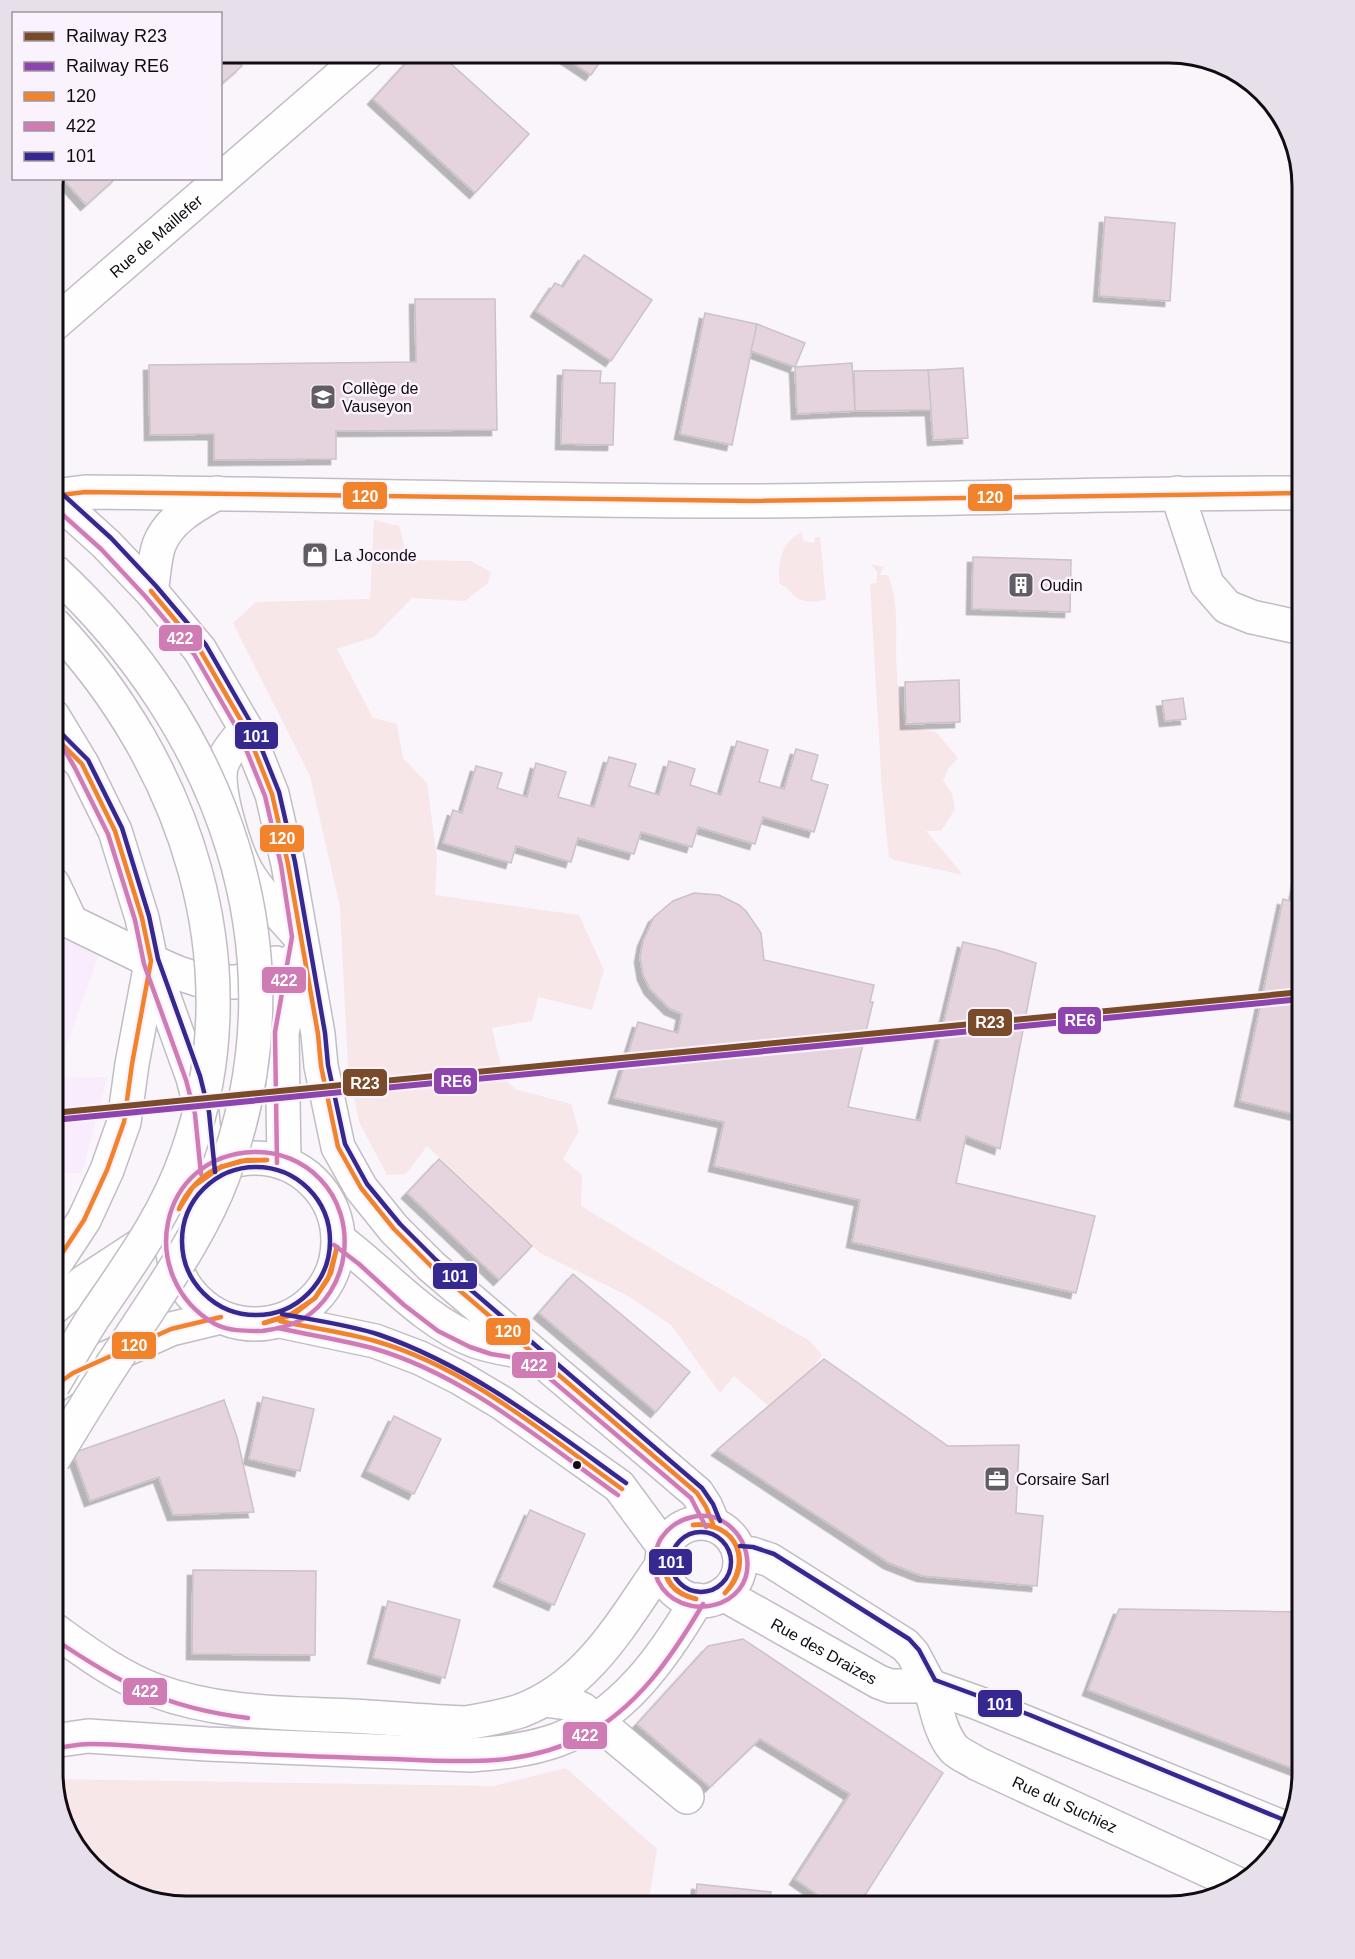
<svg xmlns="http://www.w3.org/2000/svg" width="1355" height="1959" font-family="Arial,sans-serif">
	<defs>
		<filter id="shadow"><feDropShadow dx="-5.5" dy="5.5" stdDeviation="0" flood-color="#0004"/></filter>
	</defs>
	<rect width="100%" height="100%" fill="#f9f5fb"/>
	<g fill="#f8ecfd">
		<path d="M53,874L98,957L58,1069H53Z"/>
		<path d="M107,1077L82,1173H53V1078Z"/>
	</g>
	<g fill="#f8e7e9">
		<path d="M374,520L399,526L408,560L471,561L491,572L488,583L465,601L412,598L374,637L337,649L373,718L397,724L403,758L427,783L437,858L435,895L579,915L604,970L592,1010L538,997L532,1021L492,1028L504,1078L515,1089L571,1104L579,1131L563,1159L582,1175L581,1206L667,1258L810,1341L822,1355L778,1414L734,1376L720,1393L671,1325L628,1296L540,1253L427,1146L406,1174L387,1175L359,1122L348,1067L340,907L310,776L233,623L256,602L370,599Z"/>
		<path d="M802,532L803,541L814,543L815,537H820L826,600C817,602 803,603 796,597C789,592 789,587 780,584C777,564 781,542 802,532Z"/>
		<path d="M871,564L884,567L880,575H888C901,607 894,641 897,674C898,692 902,709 904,726L936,732L958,758L949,768L943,780L952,794L955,809L941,831H926L963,875L894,860L889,857L882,790L870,584L877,583V572Z"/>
		<path d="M566,1768L657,1849L648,1906H178L119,1888L70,1840L54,1779L494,1786Z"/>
	</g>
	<g fill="#e5d3dd" stroke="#cac3c8" stroke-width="1.5" filter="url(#shadow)">
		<path d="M220,53H230L242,66L220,85Z"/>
		<path d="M415,53H439L529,134L475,193L373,99Z"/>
		<path d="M558,53H606L591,75Z"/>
		<path d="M62,178H116L86,205Z"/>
		<path d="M1105,217L1175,223L1170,301L1099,296Z"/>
		<path d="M584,255L652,300L611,361L536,311L555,283L563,287Z"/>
		<path d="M415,299H495L497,430L336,431V459L214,460V434L150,435L149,365L416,362Z"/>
		<path d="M705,313L757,324L732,445L680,434Z"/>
		<path d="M757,324L805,343L795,367L751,351Z"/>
		<path d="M852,363L855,411L797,414L795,367Z"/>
		<path d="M963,368L968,438L933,440L928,370Z"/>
		<path d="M563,370L601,371L600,383H615L613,445L561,444Z"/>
		<path d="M928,370L931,410L855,411L854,371Z"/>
		<path d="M973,557L1071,560L1070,612L972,609Z"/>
		<path d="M959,680L960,722L906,724L905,682Z"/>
		<path d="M1183,698L1186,719L1165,721L1162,701Z"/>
		<path d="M737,741L768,750L759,782L784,789L796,749L818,755L811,780L828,785L814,832L763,817L755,844L698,827L692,847L641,832L634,854L578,838L571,862L516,846L511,863L443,843L453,810L462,813L476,766L502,773L497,788L527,797L536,763L566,772L558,797L594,807L609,757L636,764L629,786L659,795L669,761L695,769L690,785L721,795Z"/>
		<path d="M1302,856V1116L1240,1101L1283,899L1293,902Z"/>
		<path d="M694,893L719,895L739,905L746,911L761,933L764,960L874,985L870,1002H873L848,1107L920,1121L963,942L997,950L1036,963L1000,1149L966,1136L956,1183L1095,1216L1076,1293L852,1242L860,1200L714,1166L724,1122L614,1098L638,1022L678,1033L682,1014L670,1009L650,989L643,975L640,957L643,941L654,917L673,901Z"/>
		<path d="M439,1159L532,1246L499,1280L407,1193Z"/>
		<path d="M573,1274L690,1372L656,1412L539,1313Z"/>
		<path d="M824,1359L948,1446L1019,1445L1016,1513L1043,1516L1037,1586L922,1576L889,1563L717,1450Z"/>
		<path d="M263,1397L314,1409L300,1471L249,1459Z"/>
		<path d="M224,1400L237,1437L254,1512L173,1515L159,1477L90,1501L73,1453Z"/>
		<path d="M394,1416L441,1439L414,1494L367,1471Z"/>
		<path d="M530,1510L585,1534L554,1605L499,1581Z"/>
		<path d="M193,1570L316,1571L315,1655L192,1654Z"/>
		<path d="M388,1601L460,1620L445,1678L373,1658Z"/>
		<path d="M1119,1609L1302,1612V1772L1088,1690Z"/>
		<path d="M743,1639L943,1773L858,1906H834L795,1879L850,1794L760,1739L710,1787L637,1724L708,1646Z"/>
		<path d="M697,1884L771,1892L769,1906H695Z"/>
	</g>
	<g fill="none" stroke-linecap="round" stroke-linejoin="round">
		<g stroke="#c2bdc4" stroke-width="36">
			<g id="minor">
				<path id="s1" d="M53,325L367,53"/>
				<path d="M1177,493L1207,584L1227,607L1252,617L1302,628"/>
				<path d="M53,496L85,492C308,494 530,501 752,501C936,500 1119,493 1302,493"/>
				<path d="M151,591C154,577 154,559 159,545C169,519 194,506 217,493"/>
				<path d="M246,729C237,740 225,753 221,767C216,792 236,856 250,877C264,899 284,918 300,937"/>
				<path d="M53,884L71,922L151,961"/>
				<path id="s2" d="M930,1686C936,1706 940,1733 954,1749C960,1755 971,1759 978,1764L1240,1885"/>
				<path d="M544,1700L567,1703L582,1709L687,1797"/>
			</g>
		</g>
		<g stroke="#c2bdc4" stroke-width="36">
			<g id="major">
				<path d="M53,496L106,544L151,591L200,650L246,729L272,794L288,864L318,1034L321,1066L338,1147L361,1188L394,1229L431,1266L697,1493L706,1507L713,1524"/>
				<path d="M61,743L82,764L115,831L142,918L151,961L193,1078L202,1113L208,1173"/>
				<path d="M151,961L178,973L206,982H238L271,968L276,963"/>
				<circle cx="255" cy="1241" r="83"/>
				<path d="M284,1163L282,1033L297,957"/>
				<path d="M338,1239C382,1271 424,1322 475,1341C493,1347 511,1350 530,1353"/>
				<path d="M53,1267L84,1220L107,1170L124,1122L132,1064L151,963"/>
				<path d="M53,1308L84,1282L145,1242"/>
				<path d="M280,1321L375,1341L420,1358L460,1378L502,1403L619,1486L664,1547"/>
				<path d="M53,1387L73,1373L171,1329L221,1317"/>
				<circle cx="701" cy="1562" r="39"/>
				<path d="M739,1553L752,1554L770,1560L905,1645L913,1654L930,1686"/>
				<path id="s3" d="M723,1594L879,1682L890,1686H930L978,1703L1287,1829"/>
			</g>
		</g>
		<g stroke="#c2bdc4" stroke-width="36">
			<g id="highway">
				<path d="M53,716L82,764"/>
				<path d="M53,1629C84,1651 117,1676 154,1690C218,1714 285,1713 352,1716C390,1718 428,1722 466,1723C484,1720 502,1717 520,1711C588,1686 622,1622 662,1565"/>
				<path d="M53,1741L88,1736L207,1744L471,1755C500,1753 529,1750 557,1740C622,1716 663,1658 697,1600"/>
			</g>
		</g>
		<use href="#minor" stroke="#fefefe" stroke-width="33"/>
		<use href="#major" stroke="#fefefe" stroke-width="33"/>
		<use href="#highway" stroke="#fefefe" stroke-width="33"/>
		<g stroke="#c2bdc4" stroke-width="36" stroke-linecap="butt">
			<g id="highway-bridge">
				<path d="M53,1385C67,1362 80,1338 95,1315C130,1264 167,1213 187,1154C254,966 186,763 53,623"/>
				<path d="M53,1460C77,1420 101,1380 128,1341C162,1288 201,1235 223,1176C307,953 222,726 53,570"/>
			</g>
		</g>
		<use href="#highway-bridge" stroke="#fefefe" stroke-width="33"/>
		<g stroke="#faf3fd" stroke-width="9">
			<g id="bus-1">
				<path d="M53,496L85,492L752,501L1302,493"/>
				<path d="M151,591L200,650L246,729L272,794L288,864L318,1034L321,1066L338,1147L361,1188L394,1229L431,1266L697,1493L706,1507L713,1524"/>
				<path d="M53,735L82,764L115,831L142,918L151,961L132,1064L124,1122L107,1170L84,1220L53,1267"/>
				<path d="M221,1167L247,1160H267"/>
				<path d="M221,1167L241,1161L267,1160"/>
				<path d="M179,1209C186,1191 203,1173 221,1167"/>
				<path d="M179,1209L193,1187L221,1167"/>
				<path d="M315,1298L328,1279L337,1247"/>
				<path d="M315,1298L331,1273L337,1247"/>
				<path d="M280,1321C311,1328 344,1332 375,1341C467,1367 545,1434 622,1489"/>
				<path d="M264,1323L293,1315L315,1298"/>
				<path d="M264,1323L291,1314L315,1298"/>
				<path d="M53,1387L73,1373L171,1329L221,1317"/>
				<path d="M693,1525C735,1520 756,1563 725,1593"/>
				<path d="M693,1525C737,1522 753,1561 725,1593"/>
				<path d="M662,1558C666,1581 672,1592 696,1599"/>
				<path d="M662,1558C664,1581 673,1594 696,1599"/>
			</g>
		</g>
		<g stroke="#faf3fd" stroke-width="9">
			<g id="bus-2">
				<path d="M53,506L101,549L145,596L194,654L239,732L265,796L281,865L292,937L275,1032L277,1163"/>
				<path d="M53,730L75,768L108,834L135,920L144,964L186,1080L195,1114L201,1174"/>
				<path d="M334,1245L359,1264L404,1305L438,1331L470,1347L491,1354L528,1360L691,1498L706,1527"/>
				<path d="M278,1328C309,1335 342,1340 372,1348C464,1374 542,1441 618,1495"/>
				<path d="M260,1331C245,1331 228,1331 215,1324C135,1278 157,1155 254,1152C278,1151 303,1161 320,1179C359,1219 351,1291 301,1320C288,1327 275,1329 262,1331"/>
				<path d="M655,1558C655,1565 655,1574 658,1581C680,1625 754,1609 747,1558C745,1543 739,1533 727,1524C707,1508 676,1517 662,1537C658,1542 657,1548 655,1554"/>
				<path d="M53,1638C120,1684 166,1708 248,1718"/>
				<path d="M54,1748C66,1747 78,1744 90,1744C128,1744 166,1749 204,1751C267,1755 331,1757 395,1759C459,1762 523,1767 582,1737C637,1709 673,1655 703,1604"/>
			</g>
		</g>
		<g stroke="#faf3fd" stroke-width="9">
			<g id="bus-3">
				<path d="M58,490L111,538L156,586L206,645L252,725L279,792L295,862L325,1033L328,1065L345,1144L367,1184L400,1224L436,1260L702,1488L713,1504L720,1521"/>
				<path d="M58,730L88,760L122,828L149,916L158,959L200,1076L209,1112L215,1172"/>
				<circle cx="256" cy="1241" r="74"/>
				<path d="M282,1314C312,1320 351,1325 380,1335C472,1367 548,1427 626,1483"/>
				<circle cx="701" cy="1562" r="30"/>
				<path d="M740,1546L753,1547L774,1554L909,1639L919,1650L935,1680L1030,1715L1289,1822"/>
			</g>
		</g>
		<use href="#bus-1" stroke="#f1832c" stroke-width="4.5"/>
		<use href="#bus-2" stroke="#d07cb4" stroke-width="4.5"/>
		<use href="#bus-3" stroke="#352990" stroke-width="4.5"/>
		<g stroke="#faf3fd" stroke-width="10">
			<path id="rail-1" d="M53,1113L1302,992"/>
		</g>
		<g stroke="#faf3fd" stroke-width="10">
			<path id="rail-2" d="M54,1120L1302,999"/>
		</g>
		<use href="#rail-1" stroke="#7a4b2a" stroke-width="6"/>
		<use href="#rail-2" stroke="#8e44ad" stroke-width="6"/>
	</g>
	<defs>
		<g id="school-square" transform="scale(1.35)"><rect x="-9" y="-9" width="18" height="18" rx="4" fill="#625d64" stroke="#faf3fd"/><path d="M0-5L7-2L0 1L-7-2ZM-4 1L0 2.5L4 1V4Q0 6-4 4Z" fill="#fff"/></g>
		<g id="shop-square" transform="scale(1.35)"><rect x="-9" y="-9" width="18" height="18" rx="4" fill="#625d64" stroke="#faf3fd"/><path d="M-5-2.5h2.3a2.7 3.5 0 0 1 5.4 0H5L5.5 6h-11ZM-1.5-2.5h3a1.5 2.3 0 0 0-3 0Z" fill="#fff"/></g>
		<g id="building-square" transform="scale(1.35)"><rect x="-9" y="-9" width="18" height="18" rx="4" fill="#625d64" stroke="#faf3fd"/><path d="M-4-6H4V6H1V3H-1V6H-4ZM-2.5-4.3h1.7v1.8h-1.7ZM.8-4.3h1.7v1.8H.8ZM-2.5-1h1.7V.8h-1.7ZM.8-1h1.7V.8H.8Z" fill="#fff"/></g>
		<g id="office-square" transform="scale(1.35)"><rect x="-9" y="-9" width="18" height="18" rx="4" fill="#625d64" stroke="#faf3fd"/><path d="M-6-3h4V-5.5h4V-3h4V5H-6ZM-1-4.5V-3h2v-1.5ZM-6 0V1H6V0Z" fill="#fff"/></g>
	</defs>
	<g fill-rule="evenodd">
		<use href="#school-square" x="323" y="397"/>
		<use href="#shop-square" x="315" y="555"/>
		<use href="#building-square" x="1021" y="585"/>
		<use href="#office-square" x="997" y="1479"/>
	</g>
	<circle fill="#110b13" stroke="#faf3fd" stroke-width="2" cx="577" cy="1465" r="5"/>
	<g text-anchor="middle" stroke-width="5" stroke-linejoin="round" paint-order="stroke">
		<g font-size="16" fill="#110b13" stroke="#faf3fd">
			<text dy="6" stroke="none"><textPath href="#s1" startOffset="136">Rue de Maillefer</textPath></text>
			<text dy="6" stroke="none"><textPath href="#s3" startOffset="116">Rue des Draizes</textPath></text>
			<text dy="6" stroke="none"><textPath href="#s2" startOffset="192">Rue du Suchiez</textPath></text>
		</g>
		<g font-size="16" fill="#110b13" stroke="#faf3fd" text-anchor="start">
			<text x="342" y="394">Collège de<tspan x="342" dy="18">Vauseyon</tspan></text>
			<text x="334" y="561">La Joconde</text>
			<text x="1040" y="591">Oudin</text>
			<text x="1016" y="1485">Corsaire Sarl</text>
		</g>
	</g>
	<path d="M0 0H1355V1959H0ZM186 63H1169A123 123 0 0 1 1292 186V1773A123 123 0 0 1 1169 1896H186A123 123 0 0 1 63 1773V186A123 123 0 0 1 186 63Z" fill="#e7e0ea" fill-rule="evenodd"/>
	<path fill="none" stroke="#110b13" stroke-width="3" d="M186 63H1169A123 123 0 0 1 1292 186V1773A123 123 0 0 1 1169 1896H186A123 123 0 0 1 63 1773V186A123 123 0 0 1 186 63Z"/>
	<g stroke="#faf3fd" stroke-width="2">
		<rect x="342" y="481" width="46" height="29" rx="6" fill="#f1832c"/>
		<rect x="967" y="483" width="46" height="29" rx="6" fill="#f1832c"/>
		<rect x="158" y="624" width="45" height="28" rx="6" fill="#d07cb4"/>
		<rect x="234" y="721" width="45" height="29" rx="6" fill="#352990"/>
		<rect x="259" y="824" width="46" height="29" rx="6" fill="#f1832c"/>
		<rect x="261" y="966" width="46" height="28" rx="6" fill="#d07cb4"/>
		<rect x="1057" y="1006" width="45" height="29" rx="6" fill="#8e44ad"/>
		<rect x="967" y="1008" width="46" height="29" rx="6" fill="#7a4b2a"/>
		<rect x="433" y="1067" width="45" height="28" rx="6" fill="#8e44ad"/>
		<rect x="342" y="1068" width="46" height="29" rx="6" fill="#7a4b2a"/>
		<rect x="432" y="1262" width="46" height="28" rx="6" fill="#352990"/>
		<rect x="485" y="1317" width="46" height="29" rx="6" fill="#f1832c"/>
		<rect x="111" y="1331" width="46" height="29" rx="6" fill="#f1832c"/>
		<rect x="511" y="1351" width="46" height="28" rx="6" fill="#d07cb4"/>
		<rect x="648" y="1548" width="45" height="28" rx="6" fill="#352990"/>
		<rect x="122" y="1677" width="46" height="29" rx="6" fill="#d07cb4"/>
		<rect x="977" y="1689" width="46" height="29" rx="6" fill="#352990"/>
		<rect x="562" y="1721" width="46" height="29" rx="6" fill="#d07cb4"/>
	</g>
	<g font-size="16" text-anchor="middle" font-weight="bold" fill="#fff">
		<text x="365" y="502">120</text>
		<text x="990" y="503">120</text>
		<text x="180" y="644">422</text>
		<text x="256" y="742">101</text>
		<text x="282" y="844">120</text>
		<text x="284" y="986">422</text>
		<text x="1080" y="1026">RE6</text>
		<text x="990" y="1028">R23</text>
		<text x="456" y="1087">RE6</text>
		<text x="365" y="1089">R23</text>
		<text x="455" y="1282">101</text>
		<text x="508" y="1337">120</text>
		<text x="134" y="1351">120</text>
		<text x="534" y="1371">422</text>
		<text x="671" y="1568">101</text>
		<text x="145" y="1697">422</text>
		<text x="1000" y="1710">101</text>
		<text x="585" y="1741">422</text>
	</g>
	<rect x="12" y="12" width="210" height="168" fill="#faf3fd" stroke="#9d969f" stroke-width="1.5"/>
	<rect x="24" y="32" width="30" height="9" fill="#7a4b2a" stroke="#9d969f" stroke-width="1.5"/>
	<text x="66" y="42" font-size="18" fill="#110b13">Railway R23</text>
	<rect x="24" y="62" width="30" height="9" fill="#8e44ad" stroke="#9d969f" stroke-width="1.5"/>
	<text x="66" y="72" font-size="18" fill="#110b13">Railway RE6</text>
	<rect x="24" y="92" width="30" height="9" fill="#f1832c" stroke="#9d969f" stroke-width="1.5"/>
	<text x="66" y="102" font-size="18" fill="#110b13">120</text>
	<rect x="24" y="122" width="30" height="9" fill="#d07cb4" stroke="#9d969f" stroke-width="1.5"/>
	<text x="66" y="132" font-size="18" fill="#110b13">422</text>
	<rect x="24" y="152" width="30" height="9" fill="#352990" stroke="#9d969f" stroke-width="1.5"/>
	<text x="66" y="162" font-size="18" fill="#110b13">101</text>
</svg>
